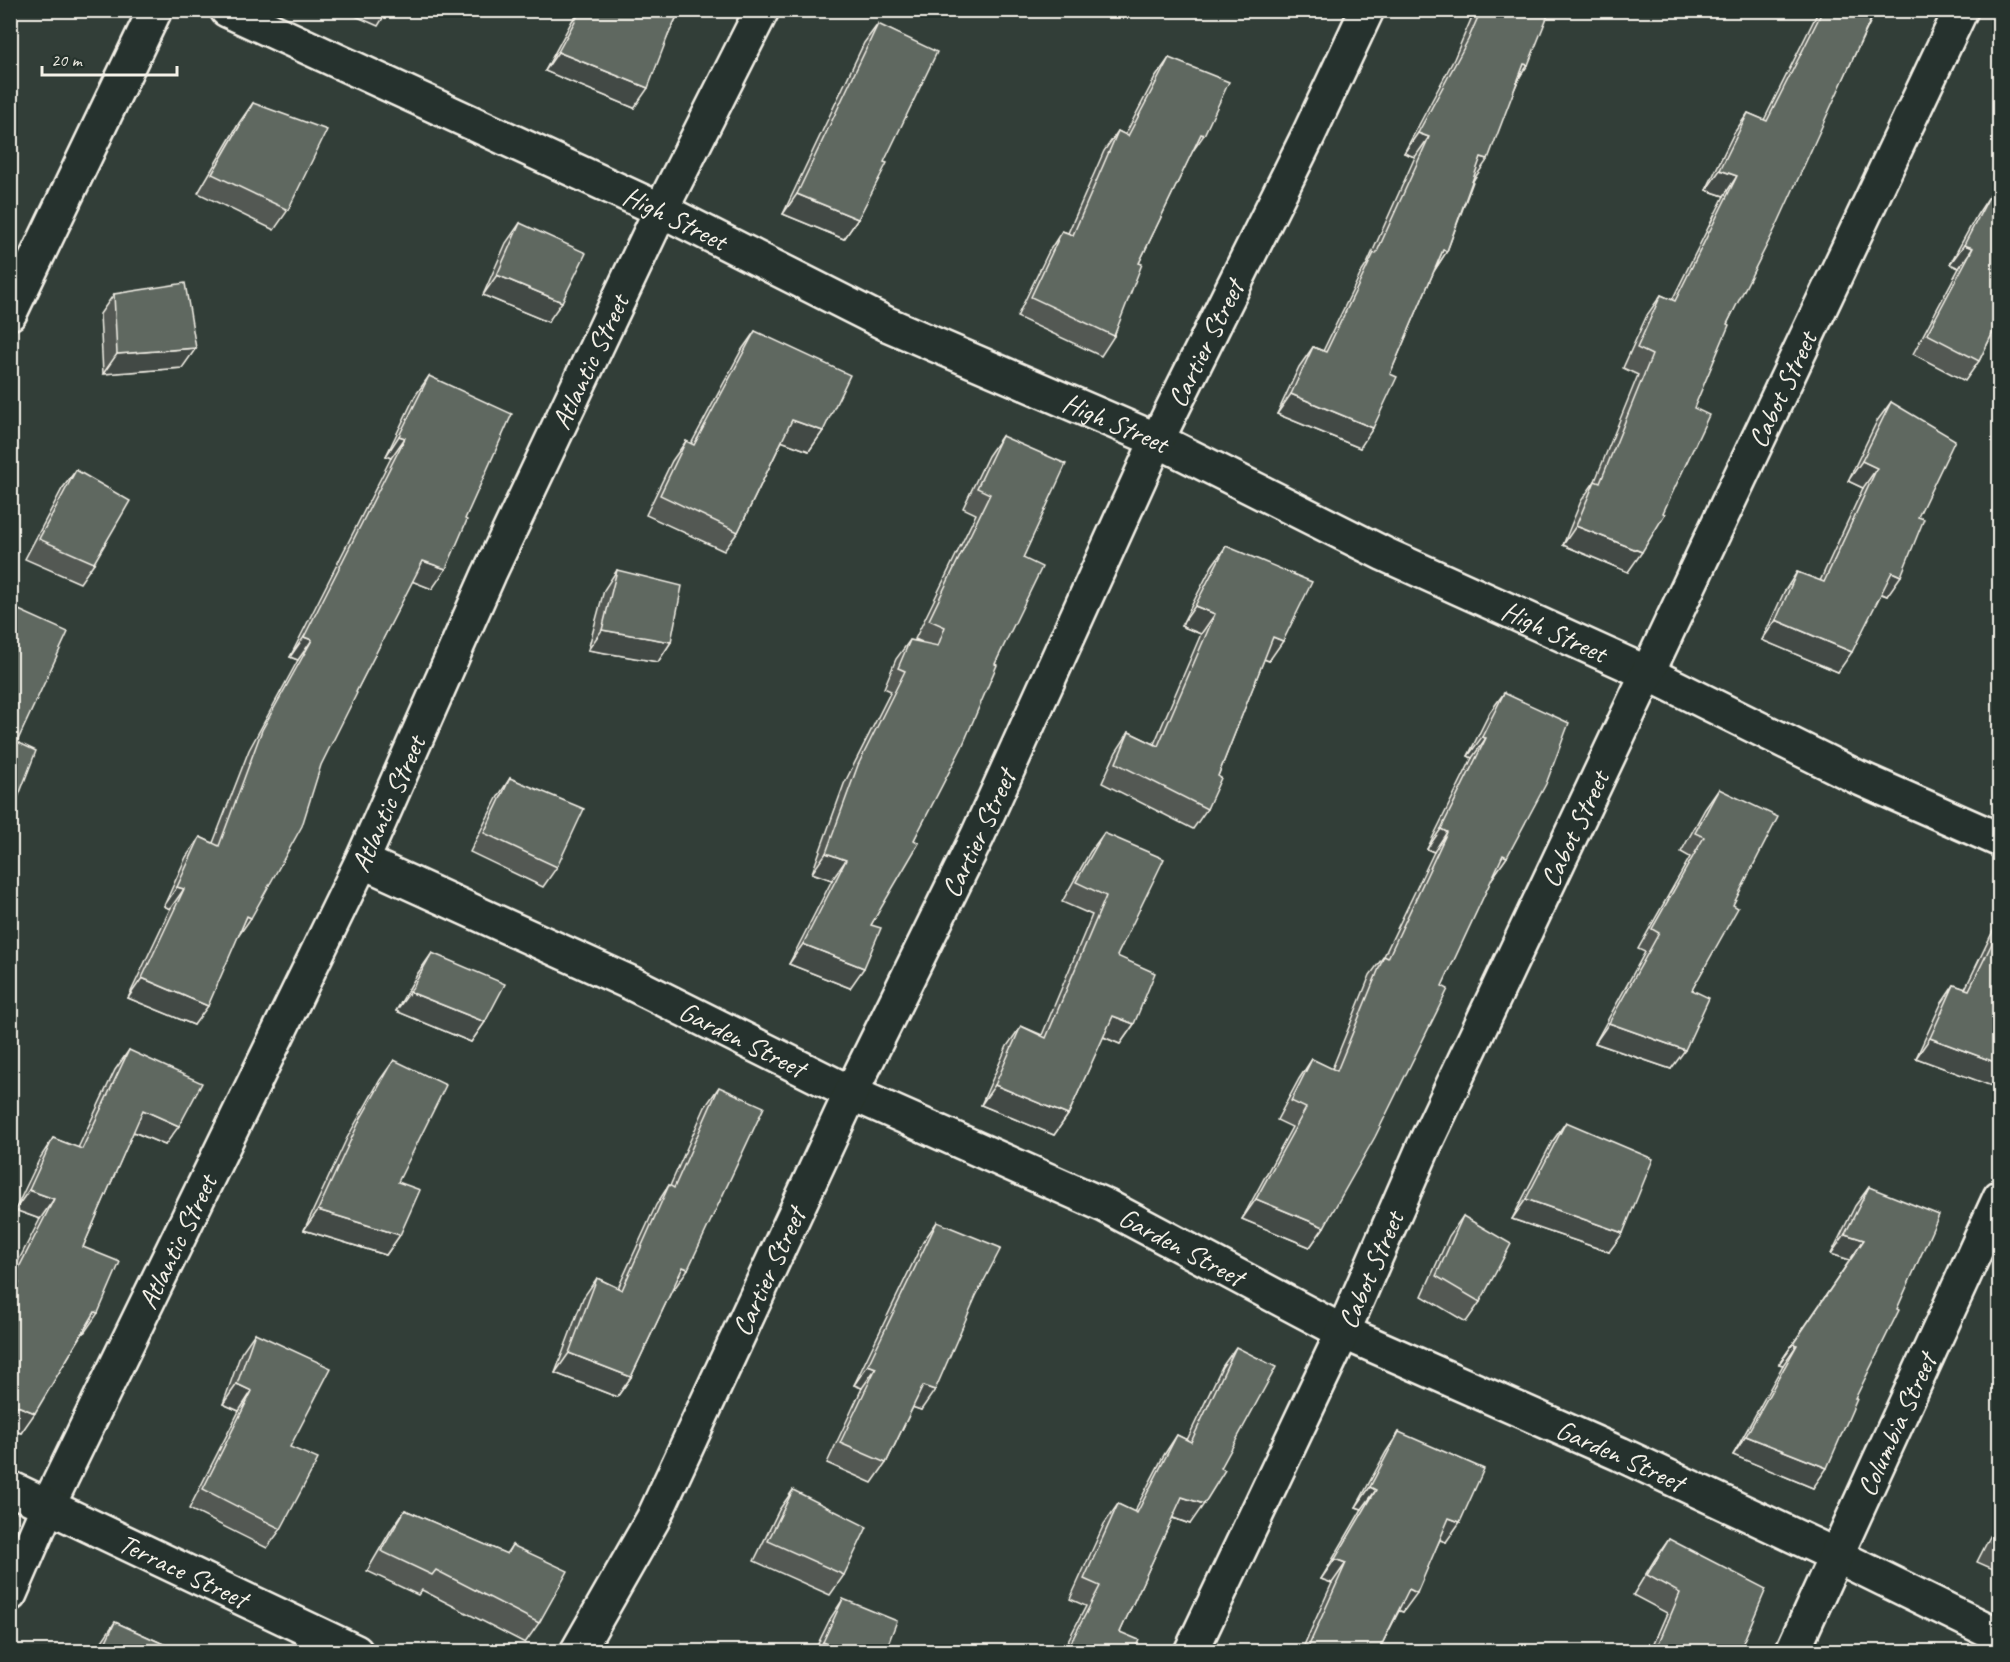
<svg xmlns="http://www.w3.org/2000/svg" width="2010" height="1662" font-family="Caveat,sans-serif">
	<rect width="100%" height="100%" fill="#323e38"/>
	<filter id="ink" filterUnits="userSpaceOnUse"><feTurbulence type="fractalNoise" baseFrequency=".0167" numOctaves="2"/><feDisplacementMap in="SourceGraphic" scale="12" xChannelSelector="R" yChannelSelector="G"/><feConvolveMatrix kernelMatrix="1 2 1 2 8 2 1 2 1" color-interpolation-filters="sRGB"/></filter>
	<g filter="url(#ink)">
		<g fill="none" stroke-linecap="round" stroke-linejoin="round">
			<g stroke="#f4f1e8" stroke-width="38">
				<g id="minor">
					<path id="s1" d="M227,10L661,210L887,324L1157,440L1384,554L1647,673L1857,777L2000,840"/>
					<path d="M10,313L155,10"/>
					<path id="s2" d="M362,861L633,984L851,1093L1106,1206L1343,1332L1620,1454L1837,1556L2000,1636"/>
					<path id="s3" d="M10,1594L48,1506L362,861L489,574L661,210L762,10"/>
					<path id="s4" d="M577,1652L653,1519L851,1093L978,835L1157,440L1308,136L1367,10"/>
					<path id="s5" d="M1792,1652L2000,1197"/>
				</g>
			</g>
			<g stroke="#f4f1e8" stroke-width="38">
				<g id="tertiary">
					<path id="s6" d="M10,1488L356,1652"/>
					<path id="s7" d="M1191,1652L1343,1332L1424,1146L1961,10"/>
				</g>
			</g>
			<use href="#minor" stroke="#26332d" stroke-width="33"/>
			<use href="#tertiary" stroke="#26332d" stroke-width="33"/>
		</g>
		<g fill="#525953" stroke="#f4f1e8" stroke-width="1.5">
			<path d="M580,10L609,12V10H680L634,108L545,71L572,21Z"/>
			<path d="M1240,10H1258L1254,16Z"/>
			<path d="M1475,10H1550L1474,179L1447,251L1434,271L1390,374L1360,448L1277,414L1299,367L1313,347L1323,351L1361,273L1367,264L1415,157L1404,153L1454,59Z"/>
			<path d="M1819,10H1876L1727,324L1628,572L1563,545L1581,501L1595,481L1638,375L1623,368L1647,315L1661,295L1672,300L1724,196L1706,190L1734,133L1748,113L1764,120Z"/>
			<path d="M878,24L884,162L858,219L844,239L783,214L864,43Z"/>
			<path d="M1169,58L1192,152L1139,263L1114,336L1101,356L1017,317L1049,251L1062,231L1068,233L1104,151L1118,131L1125,135L1155,78Z"/>
			<path d="M253,103L288,210L274,230L198,193L239,123Z"/>
			<path d="M2000,183V318L1979,361L1965,381L1913,354L1959,268L1950,264L1977,215L1990,195L1993,197Z"/>
			<path d="M520,223L548,322L483,295L506,243Z"/>
			<path d="M114,294L182,368L103,374L100,314Z"/>
			<path d="M755,331L823,431L809,451L782,441L738,532L724,551L646,515L672,461L686,441L691,444L741,351Z"/>
			<path d="M429,376L432,589L412,581L356,692L194,1025L128,998L170,909L164,906L186,857L200,837L213,843L249,750L298,660L290,657L391,458L386,456L415,396Z"/>
			<path d="M1891,402L1918,517L1887,596L1881,594L1838,672L1762,640L1784,592L1797,572L1820,581L1863,488L1848,481L1877,421Z"/>
			<path d="M1002,436L1023,558L995,664L914,840L871,925L850,988L789,964L832,880L812,873L844,784L891,691L884,688L896,659L910,640L922,642L915,639L976,514L963,508L988,456Z"/>
			<path d="M76,470L94,563L80,583L25,559L62,489Z"/>
			<path d="M1226,546L1269,661L1264,659L1218,776L1207,809L1193,829L1102,783L1116,752L1129,732L1154,744L1201,634L1181,626L1212,566Z"/>
			<path d="M617,570L671,642L658,662L588,650L604,590Z"/>
			<path d="M1504,693L1507,857L1493,877V876L1324,1227L1310,1247L1242,1219L1292,1127L1277,1120L1299,1079L1312,1059L1332,1069L1370,975L1384,956L1434,852L1427,849L1472,758L1468,756L1490,712Z"/>
			<path d="M510,778L557,867L543,887L470,852L497,798Z"/>
			<path d="M1719,789L1733,905L1692,990L1671,1069L1595,1043L1645,952L1638,949L1690,857L1681,852L1705,809Z"/>
			<path d="M1104,833L1117,956L1134,1024L1120,1044L1103,1037L1068,1115L1054,1135L981,1105L1007,1046L1021,1026L1042,1035L1092,915L1062,902L1090,852Z"/>
			<path d="M2000,921V1089L1916,1058L1941,1004L1954,985L1965,989L1994,929Z"/>
			<path d="M432,953L485,1022L471,1042L396,1011L418,973Z"/>
			<path d="M129,1050L165,1145L133,1132L83,1247L84,1333H83L21,1433L10,1429V1277L40,1219L15,1210L40,1158L53,1138L78,1148L115,1070Z"/>
			<path d="M394,1060L400,1235L386,1255L304,1230L347,1138L380,1080Z"/>
			<path d="M719,1087L674,1289L673,1288L631,1377L617,1397L555,1373L583,1298L597,1278L618,1288L656,1205L669,1185L670,1186L705,1107Z"/>
			<path d="M1566,1122L1609,1252L1512,1219L1552,1142Z"/>
			<path d="M1869,1187L1855,1399L1813,1488L1733,1455L1783,1365L1779,1364L1850,1260L1831,1254L1855,1206Z"/>
			<path d="M1463,1216L1480,1302L1466,1322L1422,1296L1449,1236Z"/>
			<path d="M937,1222L921,1410L913,1407L886,1463L872,1483L827,1463L862,1388L854,1385L923,1242Z"/>
			<path d="M255,1333L290,1447L281,1529L267,1548L189,1509L239,1411L223,1404L241,1353Z"/>
			<path d="M1236,1347L1190,1524L1172,1518L1120,1632L1134,1652H1062L1086,1606L1070,1599L1104,1524L1118,1504L1134,1512L1164,1455L1177,1435L1187,1440L1222,1367Z"/>
			<path d="M1399,1432L1446,1542L1440,1540L1403,1612L1399,1611L1378,1652H1301L1332,1583L1321,1579L1362,1509L1356,1507L1386,1452Z"/>
			<path d="M793,1490L844,1575L830,1595L754,1561L779,1510Z"/>
			<path d="M405,1510L506,1554L512,1545L539,1623L525,1643L422,1590L418,1595L367,1571L391,1530Z"/>
			<path d="M2000,1517V1572L1977,1562Z"/>
			<path d="M1669,1539L1739,1652H1650L1667,1613L1633,1595L1655,1559Z"/>
			<path d="M843,1599L885,1652H814L830,1619Z"/>
			<path d="M115,1622L181,1652H97L102,1641Z"/>
		</g>
		<g fill="#424944" stroke="#f4f1e8" stroke-width="1.5">
			<path d="M342,10H388L378,26Z"/>
			<path d="M558,52L648,88L634,108L545,71Z"/>
			<path d="M1524,64L1528,65L1514,85Z"/>
			<path d="M1418,133L1429,137L1415,157L1404,153Z"/>
			<path d="M1201,134L1204,135L1190,155Z"/>
			<path d="M1481,157L1488,159L1474,179L1468,177Z"/>
			<path d="M1720,170L1737,176L1724,196L1706,190Z"/>
			<path d="M797,194L858,219L844,239L783,214Z"/>
			<path d="M1964,245L1973,248L1959,268L1950,264Z"/>
			<path d="M1443,250L1447,251L1434,271Z"/>
			<path d="M497,275L562,302L548,322L483,295Z"/>
			<path d="M196,348L182,368L103,374L117,354Z"/>
			<path d="M1291,394L1373,428L1360,448L1277,414Z"/>
			<path d="M792,420L823,431L809,451L778,440Z"/>
			<path d="M399,436L405,438L391,458L386,456Z"/>
			<path d="M1862,461L1877,468L1863,488L1848,481Z"/>
			<path d="M1576,526L1642,552L1628,572L1563,545Z"/>
			<path d="M423,561L446,569L432,589L409,580Z"/>
			<path d="M1892,572L1901,576L1887,596L1878,592Z"/>
			<path d="M1195,606L1215,614L1201,634L1181,626Z"/>
			<path d="M1776,620L1852,652L1838,672L1762,640Z"/>
			<path d="M602,630L671,642L658,662L588,650Z"/>
			<path d="M304,637L312,640L298,660L290,657Z"/>
			<path d="M1273,637L1283,641L1269,661L1259,657Z"/>
			<path d="M1482,737L1486,738L1472,758L1468,756Z"/>
			<path d="M1441,829L1447,832L1434,852L1427,849Z"/>
			<path d="M826,853L846,860L832,880L812,873Z"/>
			<path d="M1503,855L1507,857L1493,877L1489,875Z"/>
			<path d="M177,887L184,889L170,909L164,906Z"/>
			<path d="M247,916L251,918L237,938Z"/>
			<path d="M803,944L864,968L850,988L789,964Z"/>
			<path d="M142,978L208,1006L194,1025L128,998Z"/>
			<path d="M410,992L485,1022L471,1042L396,1011Z"/>
			<path d="M1113,1016L1134,1024L1120,1044L1099,1035Z"/>
			<path d="M1609,1023L1685,1050L1671,1069L1595,1043Z"/>
			<path d="M1930,1038L2000,1064V1089L1916,1058Z"/>
			<path d="M995,1085L1068,1115L1054,1135L981,1105Z"/>
			<path d="M143,1110L179,1126L165,1145L129,1130Z"/>
			<path d="M29,1190L54,1199L40,1219L15,1210Z"/>
			<path d="M1256,1199L1324,1227L1310,1247L1242,1219Z"/>
			<path d="M1526,1199L1623,1233L1609,1252L1512,1219Z"/>
			<path d="M318,1210L400,1235L386,1255L304,1230Z"/>
			<path d="M1845,1234L1864,1240L1850,1260L1831,1254Z"/>
			<path d="M683,1267L688,1269L674,1289L669,1287Z"/>
			<path d="M12,1281L19,1283L10,1296V1283Z"/>
			<path d="M95,1312L98,1313L84,1333L82,1332Z"/>
			<path d="M1793,1344L1797,1345L1783,1365L1779,1364Z"/>
			<path d="M569,1353L631,1377L617,1397L555,1373Z"/>
			<path d="M868,1365L876,1368L862,1388L854,1385Z"/>
			<path d="M237,1384L252,1391L239,1411L223,1404Z"/>
			<path d="M923,1386L935,1390L921,1410L909,1406Z"/>
			<path d="M10,1403L35,1413L21,1433L10,1429Z"/>
			<path d="M1746,1436L1827,1468L1813,1488L1733,1455Z"/>
			<path d="M1370,1487L1376,1490L1362,1509L1356,1507Z"/>
			<path d="M1182,1497L1204,1504L1190,1524L1168,1516Z"/>
			<path d="M1449,1518L1460,1522L1446,1542L1435,1538Z"/>
			<path d="M1335,1559L1346,1563L1332,1583L1321,1579Z"/>
			<path d="M1409,1589L1417,1593L1403,1612L1395,1609Z"/>
			<path d="M823,1642L848,1652H817Z"/>
		</g>
		<g fill="#5f6861" stroke="#f4f1e8" stroke-width="1.5">
			<path d="M581,10H607L613,13L615,10H680L669,33L648,88L558,52Z"/>
			<path d="M1481,10H1550L1528,65L1524,64L1488,159L1481,157L1447,251L1443,250L1390,374L1397,377L1373,428L1291,394L1313,347L1326,352L1374,253L1376,254L1429,137L1418,133L1468,40Z"/>
			<path d="M1823,10H1875L1777,225L1727,324L1729,325L1694,408L1709,415L1663,513L1665,514L1642,552L1576,526L1595,481L1600,483L1652,355L1637,348L1661,295L1675,301L1737,176L1720,170L1748,113L1767,121Z"/>
			<path d="M878,24L937,52L884,162L887,163L858,219L797,194Z"/>
			<path d="M1169,58L1229,82L1204,135L1201,134L1139,263L1142,264L1114,336L1031,297L1062,231L1073,235L1118,131L1128,136Z"/>
			<path d="M253,103L327,130L288,210L212,174Z"/>
			<path d="M2000,194V318L1979,361L1927,334L1973,248L1964,245L1990,195L1997,198Z"/>
			<path d="M520,223L586,253L562,302L497,275Z"/>
			<path d="M185,283L196,348L117,354L114,294Z"/>
			<path d="M755,331L850,375L823,431L792,420L738,532L660,495L686,441L694,445Z"/>
			<path d="M429,376L512,414L465,519L467,520L446,569L423,561L356,692L357,693L321,765L302,826L251,918L247,916L208,1006L142,978L184,889L177,887L200,837L219,846L262,730L312,640L304,637L405,438L399,436Z"/>
			<path d="M1891,402L1955,440L1918,517L1924,519L1901,576L1892,572L1852,652L1776,620L1797,572L1824,582L1877,468L1862,461Z"/>
			<path d="M1002,436L1066,464L1023,558L1042,567L995,664L997,665L962,747L914,840L919,843L871,925L881,928L864,968L803,944L846,860L826,853L858,765L905,671L898,668L910,640L938,646L945,627L929,620L990,494L977,488Z"/>
			<path d="M76,470L130,501L94,563L39,539Z"/>
			<path d="M1226,546L1312,582L1283,641L1273,637L1218,776L1221,778L1207,809L1116,763L1129,732L1158,746L1215,614L1195,606Z"/>
			<path d="M617,570L682,586L671,642L602,630Z"/>
			<path d="M10,606L68,632L17,742L36,751L14,808L10,806Z"/>
			<path d="M1504,693L1569,723L1546,784L1507,857L1503,855L1442,986L1448,989L1375,1137L1324,1227L1256,1199L1306,1108L1291,1101L1312,1059L1337,1071L1384,956L1388,958L1447,832L1441,829L1486,738L1482,737Z"/>
			<path d="M510,778L584,809L557,867L484,833Z"/>
			<path d="M1719,789L1778,817L1733,905L1738,908L1692,990L1709,998L1685,1050L1609,1023L1659,933L1652,929L1704,837L1695,833Z"/>
			<path d="M1104,833L1164,859L1117,956L1155,973L1134,1024L1113,1016L1068,1115L995,1085L1021,1026L1046,1038L1106,896L1076,882Z"/>
			<path d="M2000,927V1064L1930,1038L1954,985L1969,990Z"/>
			<path d="M432,953L505,984L485,1022L410,992Z"/>
			<path d="M129,1050L202,1083L179,1126L143,1110L83,1247L120,1262L98,1313L95,1312L35,1413L10,1403V1302L19,1283L12,1281L54,1199L29,1190L53,1138L82,1149Z"/>
			<path d="M394,1060L446,1085L398,1182L420,1190L400,1235L318,1210L361,1118Z"/>
			<path d="M719,1087L764,1107L688,1269L683,1267L631,1377L569,1353L597,1278L622,1290L669,1185L674,1188Z"/>
			<path d="M1566,1122L1653,1159L1623,1233L1526,1199Z"/>
			<path d="M1869,1187L1939,1215L1897,1309L1899,1310L1855,1399H1857L1827,1468L1746,1436L1797,1345L1793,1344L1864,1240L1845,1234Z"/>
			<path d="M1463,1216L1511,1244L1480,1302L1436,1276Z"/>
			<path d="M937,1222L1001,1248L976,1296L935,1390L923,1386L886,1463L840,1443L876,1368L868,1365Z"/>
			<path d="M255,1333L331,1368L290,1447L318,1459L281,1529L203,1489L252,1391L237,1384Z"/>
			<path d="M1236,1347L1276,1367L1221,1468L1225,1470L1204,1504L1182,1497L1120,1632L1139,1640L1134,1652H1066L1100,1586L1084,1579L1118,1504L1137,1513L1177,1435L1191,1442Z"/>
			<path d="M1399,1432L1484,1469L1460,1522L1449,1518L1417,1593L1409,1589L1378,1652H1306L1346,1563L1335,1559L1376,1490L1370,1487Z"/>
			<path d="M793,1490L867,1527L844,1575L768,1541Z"/>
			<path d="M405,1510L507,1554L512,1545L568,1571L539,1623L436,1570L432,1575L381,1551Z"/>
			<path d="M2000,1525V1546L1991,1542Z"/>
			<path d="M1669,1539L1766,1589L1739,1652H1655L1680,1593L1647,1575Z"/>
			<path d="M843,1599L897,1621L885,1652H848L823,1642Z"/>
			<path d="M115,1622L181,1652H101Z"/>
		</g>
	</g>
	<g text-anchor="middle" stroke-width="4.5" stroke-linejoin="round" paint-order="stroke">
		<g font-size="28" fill="#f4f1e8" stroke="#26332d">
			<text dy="10" stroke="none"><textPath href="#s1" startOffset="494">High Street</textPath></text>
			<text dy="10" stroke="none"><textPath href="#s4" startOffset="1452">Cartier Street</textPath></text>
			<text dy="10" stroke="none"><textPath href="#s3" startOffset="1362">Atlantic Street</textPath></text>
			<text dy="10" stroke="none"><textPath href="#s7" startOffset="1394">Cabot Street</textPath></text>
			<text dy="10" stroke="none"><textPath href="#s1" startOffset="980">High Street</textPath></text>
			<text dy="10" stroke="none"><textPath href="#s1" startOffset="1466">High Street</textPath></text>
			<text dy="10" stroke="none"><textPath href="#s3" startOffset="876">Atlantic Street</textPath></text>
			<text dy="10" stroke="none"><textPath href="#s7" startOffset="908">Cabot Street</textPath></text>
			<text dy="10" stroke="none"><textPath href="#s4" startOffset="912">Cartier Street</textPath></text>
			<text dy="10" stroke="none"><textPath href="#s2" startOffset="420">Garden Street</textPath></text>
			<text dy="10" stroke="none"><textPath href="#s3" startOffset="390">Atlantic Street</textPath></text>
			<text dy="10" stroke="none"><textPath href="#s2" startOffset="906">Garden Street</textPath></text>
			<text dy="10" stroke="none"><textPath href="#s7" startOffset="422">Cabot Street</textPath></text>
			<text dy="10" stroke="none"><textPath href="#s4" startOffset="426">Cartier Street</textPath></text>
			<text dy="10" stroke="none"><textPath href="#s5" startOffset="250">Columbia Street</textPath></text>
			<text dy="10" stroke="none"><textPath href="#s2" startOffset="1392">Garden Street</textPath></text>
			<text dy="10" stroke="none"><textPath href="#s6" startOffset="192">Terrace Street</textPath></text>
		</g>
	</g>
	<rect width="2010" height="1662" fill="none" stroke="#26332d" stroke-width="36"/>
	<rect x="18" y="18" width="1974" height="1626" fill="none" stroke="#f4f1e8" stroke-width="2" filter="url(#ink)"/>
	<path d="M42 66v9h135v-9" fill="none" stroke="#f4f1e8" stroke-width="3"/>
	<text x="51" y="66" font-size="18" fill="#f4f1e8" stroke="#26332d" stroke-width="4.5" paint-order="stroke">20 m</text>
</svg>
